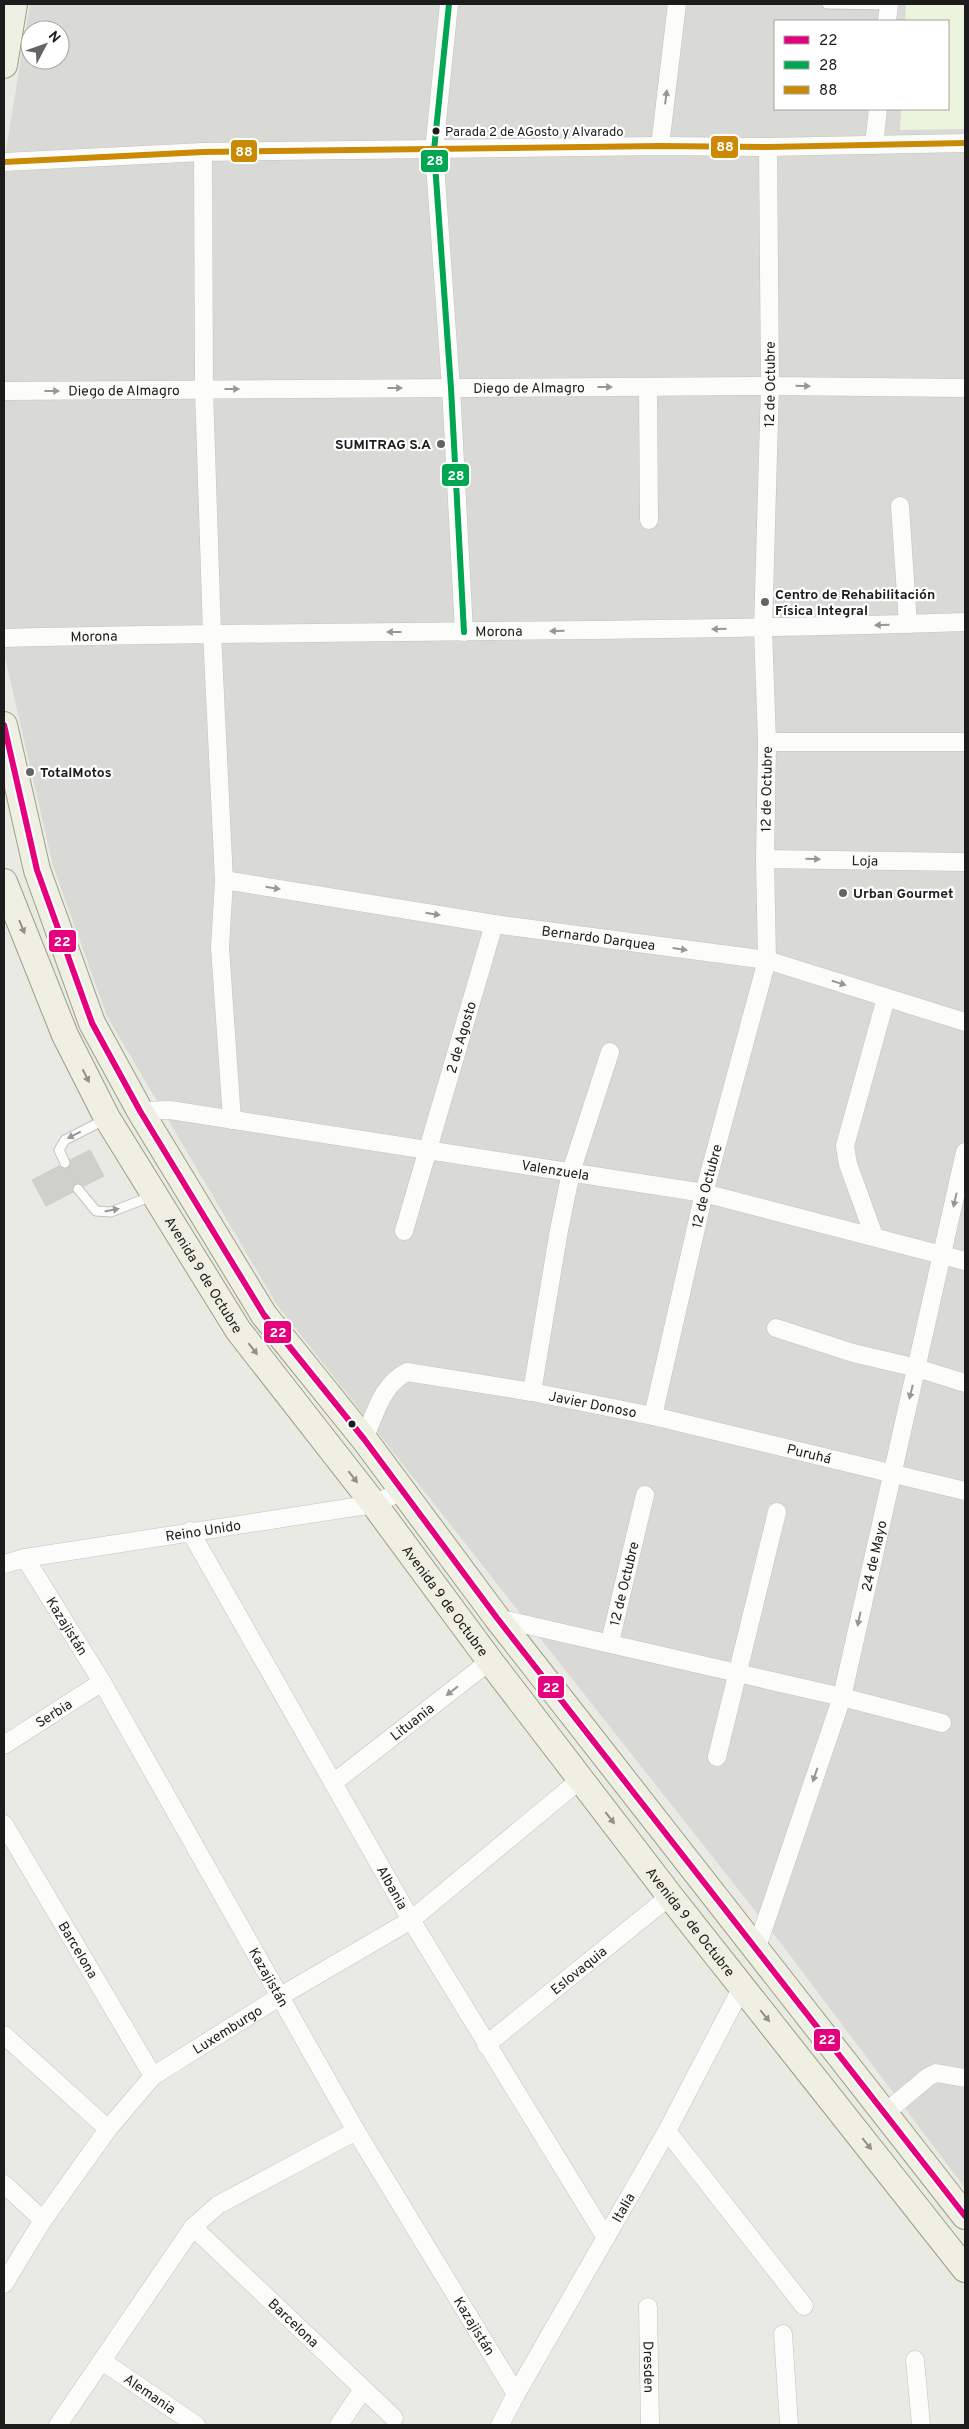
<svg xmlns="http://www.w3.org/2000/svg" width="969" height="2429" font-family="Overpass,sans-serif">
	<rect width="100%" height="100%" fill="#e9eae4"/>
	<path fill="#d9d9d6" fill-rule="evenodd" d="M30,4H965V2188L783,1946L277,1305L107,1016L53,866L4,653V162ZM775,21H948V109H775ZM30,30H60V60H30Z"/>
	<path fill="#ebf5de" d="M906,4H965V129L900,130L901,109H948V21H905Z"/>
	<path fill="#d0d0cb" stroke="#cdcdc5" d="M90,1150L104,1176L84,1186L80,1183L74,1184L73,1192L46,1206L32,1180L59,1166L64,1169L68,1168L71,1164L70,1160Z"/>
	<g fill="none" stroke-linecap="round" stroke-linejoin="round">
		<g stroke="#c2c3c0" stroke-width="11">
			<g id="lane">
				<path d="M827,4L889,5"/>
				<path d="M65,1163L59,1150L65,1140L104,1120"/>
				<path d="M78,1189L96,1211L111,1212L152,1196"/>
			</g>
		</g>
		<g stroke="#c2c3c0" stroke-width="19">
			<g id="street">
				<path d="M449,4L434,150L451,388L464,632"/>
				<path d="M887,21L889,4"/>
				<path d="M874,145L878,109"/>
				<path d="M660,146L677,4"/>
				<path d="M203,152L204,390L212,633L224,880L220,947L232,1120"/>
				<path d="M4,162L203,152L660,146L768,147L965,143"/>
				<path d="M648,387L649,520"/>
				<path id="s1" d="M4,391L770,386L965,388"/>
				<path d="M900,506L908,624"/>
				<path id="s2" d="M4,638C324,630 645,633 965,622"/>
				<path d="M767,742H965"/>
				<path id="s3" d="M765,859L965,862"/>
				<path id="s4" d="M224,880L494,924L767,960L965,1022"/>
				<path id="s5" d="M140,1111L170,1110L704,1193L965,1261"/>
				<path id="s6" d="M404,1231L494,924"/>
				<path d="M874,1236L848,1164L845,1146L886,998"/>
				<path d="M776,1328L853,1353L917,1368L965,1383"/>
				<path d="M532,1392L559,1230L571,1172L610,1052"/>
				<path id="s7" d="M653,1416L704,1193L767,960L765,859L767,742L763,629L770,386L768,147"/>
				<path id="s8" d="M364,1439C375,1415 381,1385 407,1372L532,1392L653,1416L965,1491"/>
				<path id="s9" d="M190,1531L411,1920L606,2238"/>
				<path id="s10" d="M25,1558L102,1682L356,2131L516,2394"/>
				<path id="s11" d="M4,1564L25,1558L374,1504L402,1491"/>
				<path d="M497,1618L842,1697L942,1723"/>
				<path id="s12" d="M610,1642L645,1495"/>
				<path id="s13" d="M4,1745L102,1682"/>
				<path d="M717,1757L777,1512"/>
				<path id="s14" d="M333,1783L490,1661"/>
				<path id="s15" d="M4,1824L153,2076"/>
				<path id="s16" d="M756,1950L842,1697L965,1152"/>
				<path d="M4,2035L108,2129"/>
				<path id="s17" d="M486,2045L670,1896"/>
				<path d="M885,2113L928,2077L936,2073L965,2078"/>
				<path d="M667,2131L804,2306"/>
				<path d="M4,2184L43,2220"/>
				<path id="s18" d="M193,2227L394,2418"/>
				<path id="s19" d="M4,2284L43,2220L108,2129L153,2076L279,1997L411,1920L581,1779"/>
				<path id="s20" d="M648,2307L650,2425"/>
				<path d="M783,2334L789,2425"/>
				<path d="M915,2360L921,2425"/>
				<path id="s21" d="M102,2361L196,2425"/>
				<path d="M58,2425L193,2227L218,2205L356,2131"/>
				<path d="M339,2425L363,2389"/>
				<path id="s22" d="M500,2425L516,2394L667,2131L742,1987"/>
			</g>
		</g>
		<g stroke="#9b9f82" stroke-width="28">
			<g id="primary">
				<path d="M4,65L14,4"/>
				<path d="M4,725L37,870L92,1023L140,1111L264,1315L364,1439L497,1618L965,2216"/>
				<path id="s23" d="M4,882L65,1035L107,1118L238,1330L374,1504L490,1661L670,1896L965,2269"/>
			</g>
		</g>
		<use href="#lane" stroke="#fcfcfb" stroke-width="9"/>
		<use href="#street" stroke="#fcfcfb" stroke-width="18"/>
		<use href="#primary" stroke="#eff0e3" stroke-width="26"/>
		<g stroke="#fff" stroke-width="10">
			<path id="bus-1" d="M4,725L37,870L92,1023L140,1111L264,1315L364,1439L497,1618L965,2216"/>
		</g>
		<g stroke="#fff" stroke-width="10">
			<path id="bus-2" d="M449,4L434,150L451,388L464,632"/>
		</g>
		<g stroke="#fff" stroke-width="10">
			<path id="bus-3" d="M4,162L203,152L660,146L768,147L965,143"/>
		</g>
		<use href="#bus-1" stroke="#e5007d" stroke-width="6"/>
		<use href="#bus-2" stroke="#00a651" stroke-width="6"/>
		<use href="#bus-3" stroke="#cb8a06" stroke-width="6"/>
	</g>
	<defs><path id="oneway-solid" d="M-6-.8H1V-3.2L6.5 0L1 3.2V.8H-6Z" transform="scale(1.25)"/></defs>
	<g fill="#979797">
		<use href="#oneway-solid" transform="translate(666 97) rotate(-83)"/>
		<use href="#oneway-solid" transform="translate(803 386) rotate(1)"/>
		<use href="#oneway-solid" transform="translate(605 387)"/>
		<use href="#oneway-solid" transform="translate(395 388)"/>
		<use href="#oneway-solid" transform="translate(232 389)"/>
		<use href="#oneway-solid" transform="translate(52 391)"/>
		<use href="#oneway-solid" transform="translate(882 625) rotate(178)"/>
		<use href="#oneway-solid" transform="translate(719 629) rotate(179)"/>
		<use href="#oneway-solid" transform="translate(557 631) rotate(179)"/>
		<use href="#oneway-solid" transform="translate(394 632) rotate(180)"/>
		<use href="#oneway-solid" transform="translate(813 859) rotate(1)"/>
		<use href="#oneway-solid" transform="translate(273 888) rotate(9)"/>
		<use href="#oneway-solid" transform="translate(433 914) rotate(9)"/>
		<use href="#oneway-solid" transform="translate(680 949) rotate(8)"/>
		<use href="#oneway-solid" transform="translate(839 983) rotate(17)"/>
		<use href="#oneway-solid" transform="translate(74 1135) rotate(153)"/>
		<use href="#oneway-solid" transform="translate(955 1200) rotate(103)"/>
		<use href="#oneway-solid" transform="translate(112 1210) rotate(-11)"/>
		<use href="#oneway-solid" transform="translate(911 1392) rotate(104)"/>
		<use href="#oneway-solid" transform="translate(859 1619) rotate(102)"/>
		<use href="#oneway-solid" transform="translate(452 1691) rotate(142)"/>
		<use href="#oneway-solid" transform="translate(815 1775) rotate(109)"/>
	</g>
	<g fill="#909189">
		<use href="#oneway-solid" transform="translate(22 927) rotate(68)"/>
		<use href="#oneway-solid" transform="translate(86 1076) rotate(63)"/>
		<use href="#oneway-solid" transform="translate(253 1349) rotate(52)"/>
		<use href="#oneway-solid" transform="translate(353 1477) rotate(52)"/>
		<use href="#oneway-solid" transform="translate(610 1818) rotate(52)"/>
		<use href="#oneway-solid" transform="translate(765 2016) rotate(51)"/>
		<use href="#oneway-solid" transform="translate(867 2144) rotate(51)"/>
	</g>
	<g fill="#1c1c1c" stroke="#fff" stroke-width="2">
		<circle cx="436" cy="131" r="4.5"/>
		<circle cx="352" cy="1424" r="4.5"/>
	</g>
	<g fill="#646462" stroke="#fff" stroke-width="2">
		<circle cx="441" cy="444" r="5"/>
		<circle cx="765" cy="602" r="5"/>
		<circle cx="30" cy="772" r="5"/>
		<circle cx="843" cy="893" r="5"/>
	</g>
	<g text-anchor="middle" stroke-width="4.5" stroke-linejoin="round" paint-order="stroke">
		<g font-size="13" fill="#1c1c1c" stroke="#fff" text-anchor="start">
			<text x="445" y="136">Parada 2 de AGosto y Alvarado</text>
		</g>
		<g font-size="14" fill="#1c1c1c" stroke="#fff">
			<text dy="5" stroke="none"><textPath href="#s7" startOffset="1046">12 de Octubre</textPath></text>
			<text dy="5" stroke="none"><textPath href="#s1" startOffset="525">Diego de Almagro</textPath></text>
			<text dy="5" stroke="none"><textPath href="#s1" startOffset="120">Diego de Almagro</textPath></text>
			<text dy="5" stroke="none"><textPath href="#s2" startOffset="495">Morona</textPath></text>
			<text dy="5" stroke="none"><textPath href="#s2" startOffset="90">Morona</textPath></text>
			<text dy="5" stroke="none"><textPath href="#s7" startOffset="641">12 de Octubre</textPath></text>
			<text dy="5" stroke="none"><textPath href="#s3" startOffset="100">Loja</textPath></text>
			<text dy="5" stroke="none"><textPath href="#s4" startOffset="379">Bernardo Darquea</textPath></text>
			<text dy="5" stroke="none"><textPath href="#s6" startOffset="202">2 de Agosto</textPath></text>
			<text dy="5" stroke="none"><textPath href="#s5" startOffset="420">Valenzuela</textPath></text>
			<text dy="5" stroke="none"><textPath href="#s7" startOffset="236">12 de Octubre</textPath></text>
			<text dy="5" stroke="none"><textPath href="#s23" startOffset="442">Avenida 9 de Octubre</textPath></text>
			<text dy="5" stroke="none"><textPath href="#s8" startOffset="270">Javier Donoso</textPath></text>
			<text dy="5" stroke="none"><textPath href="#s8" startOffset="492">Puruhá</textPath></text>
			<text dy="5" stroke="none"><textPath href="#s11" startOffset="202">Reino Unido</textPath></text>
			<text dy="5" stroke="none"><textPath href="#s16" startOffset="412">24 de Mayo</textPath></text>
			<text dy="5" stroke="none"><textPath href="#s12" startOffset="60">12 de Octubre</textPath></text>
			<text dy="5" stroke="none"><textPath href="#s23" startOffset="848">Avenida 9 de Octubre</textPath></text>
			<text dy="5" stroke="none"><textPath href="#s10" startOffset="80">Kazajistán</textPath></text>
			<text dy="5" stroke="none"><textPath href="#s13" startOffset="59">Serbia</textPath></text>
			<text dy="5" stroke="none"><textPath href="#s14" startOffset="100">Lituania</textPath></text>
			<text dy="5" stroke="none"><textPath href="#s9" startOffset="410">Albania</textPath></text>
			<text dy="5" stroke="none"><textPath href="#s23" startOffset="1252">Avenida 9 de Octubre</textPath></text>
			<text dy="5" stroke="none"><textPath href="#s15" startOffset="146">Barcelona</textPath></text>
			<text dy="5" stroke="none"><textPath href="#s17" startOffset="119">Eslovaquia</textPath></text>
			<text dy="5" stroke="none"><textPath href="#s10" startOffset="485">Kazajistán</textPath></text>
			<text dy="5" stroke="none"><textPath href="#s19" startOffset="344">Luxemburgo</textPath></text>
			<text dy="5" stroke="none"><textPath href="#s22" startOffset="250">Italia</textPath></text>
			<text dy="5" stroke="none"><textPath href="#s18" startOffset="139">Barcelona</textPath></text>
			<text dy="5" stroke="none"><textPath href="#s10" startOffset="890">Kazajistán</textPath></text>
			<text dy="5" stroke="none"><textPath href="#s20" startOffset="60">Dresden</textPath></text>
			<text dy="5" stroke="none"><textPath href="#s21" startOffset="58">Alemania</textPath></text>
		</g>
		<g font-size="14" font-weight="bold" fill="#1c1c1c" stroke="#fff" text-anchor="start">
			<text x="431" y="449" text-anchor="end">SUMITRAG S.A</text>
			<text x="775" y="599">Centro de Rehabilitación<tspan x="775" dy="16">Física Integral</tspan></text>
			<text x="40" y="777">TotalMotos</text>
			<text x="853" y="898">Urban Gourmet</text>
		</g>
	</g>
	<g stroke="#fff" stroke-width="2">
		<rect x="710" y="135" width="29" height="24" rx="5" fill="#cb8a06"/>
		<rect x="230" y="139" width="28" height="24" rx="5" fill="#cb8a06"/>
		<rect x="420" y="149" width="29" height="24" rx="5" fill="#00a651"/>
		<rect x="441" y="463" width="29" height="24" rx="5" fill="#00a651"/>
		<rect x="48" y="929" width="29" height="24" rx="5" fill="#e5007d"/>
		<rect x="263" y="1320" width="29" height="24" rx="5" fill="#e5007d"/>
		<rect x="537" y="1675" width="28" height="24" rx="5" fill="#e5007d"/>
		<rect x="813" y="2028" width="28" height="24" rx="5" fill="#e5007d"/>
	</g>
	<g font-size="14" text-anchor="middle" font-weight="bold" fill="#fff">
		<text x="725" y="151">88</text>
		<text x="244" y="156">88</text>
		<text x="435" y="165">28</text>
		<text x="456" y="480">28</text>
		<text x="62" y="946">22</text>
		<text x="278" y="1337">22</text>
		<text x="551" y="1692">22</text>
		<text x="827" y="2044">22</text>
	</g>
	<rect width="969" height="2429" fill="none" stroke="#1c1c1c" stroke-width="10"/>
	<rect x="774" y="20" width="175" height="90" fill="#ffffff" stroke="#a4a4a4"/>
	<rect x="784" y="36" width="25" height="8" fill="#e5007d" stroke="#a4a4a4"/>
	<text x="819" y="45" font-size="15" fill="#1c1c1c">22</text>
	<rect x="784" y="61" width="25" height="8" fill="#00a651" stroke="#a4a4a4"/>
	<text x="819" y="70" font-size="15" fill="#1c1c1c">28</text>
	<rect x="784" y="86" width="25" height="8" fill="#cb8a06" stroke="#a4a4a4"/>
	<text x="819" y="95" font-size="15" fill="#1c1c1c">88</text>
	<g transform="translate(45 45) rotate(49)"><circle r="24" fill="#ffffff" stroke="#a4a4a4"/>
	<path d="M0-4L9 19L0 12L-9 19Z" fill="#646462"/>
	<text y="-8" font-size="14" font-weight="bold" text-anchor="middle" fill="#1c1c1c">N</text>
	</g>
</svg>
